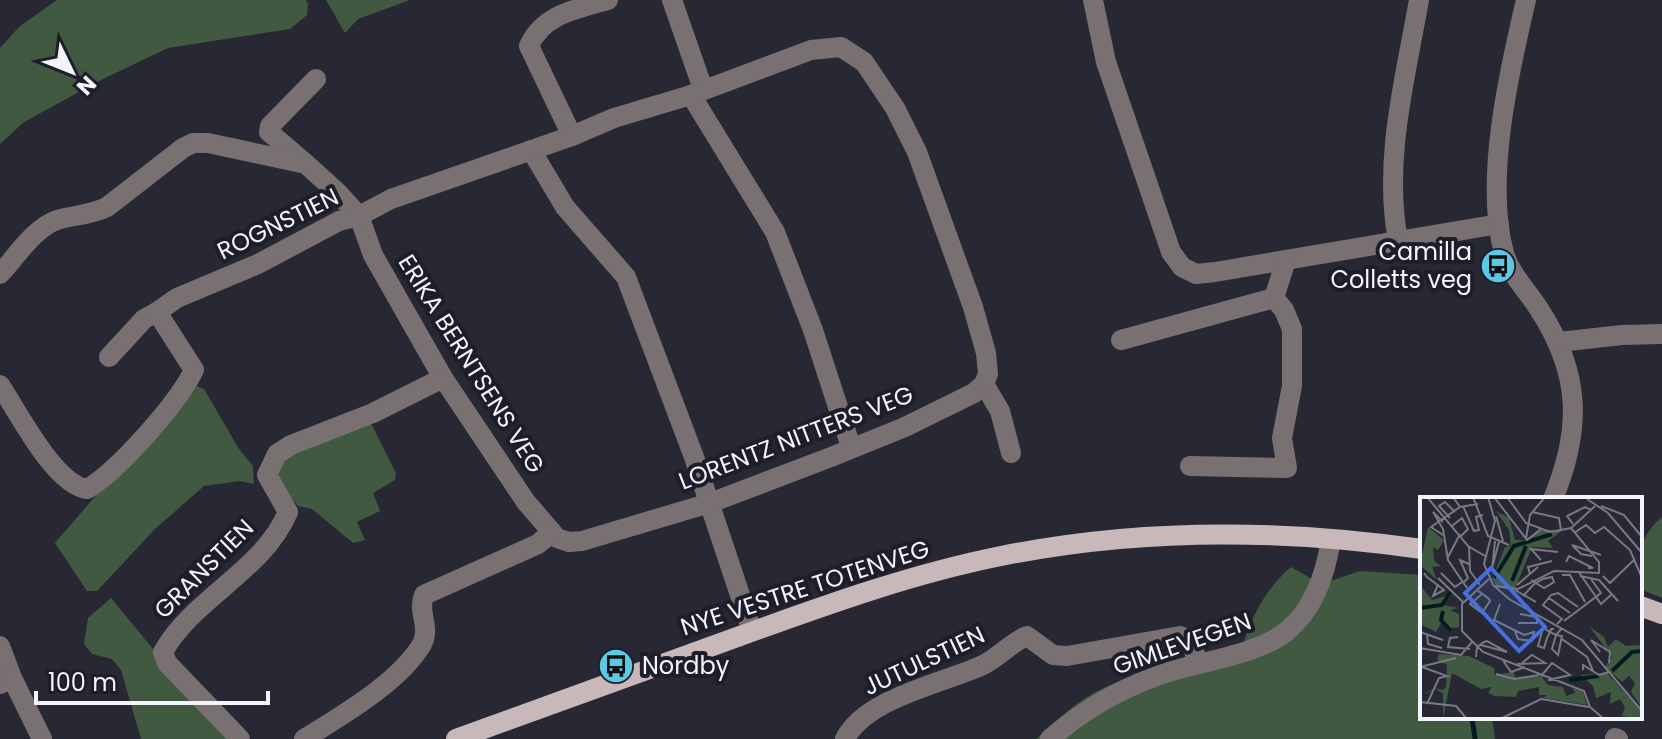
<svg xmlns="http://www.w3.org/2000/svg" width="1662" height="739" font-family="Poppins,sans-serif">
	<rect width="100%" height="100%" fill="#272834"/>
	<g fill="#415940">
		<path d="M57,0H306L308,4L307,15L290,29L168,48L101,80L24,122L0,144V48L20,26Z"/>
		<path d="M326,0H410L358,19L345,33Z"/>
		<path d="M192,384L204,389L239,449L253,466L254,484L240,481L204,486L155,529L97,591H87L55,543Z"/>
		<path d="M361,421L372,425L396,473L395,480L373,493L380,511L357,522L365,540L353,543L312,509L298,506L275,478L285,454Z"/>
		<path d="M1662,517V598L1640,589C1640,558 1636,539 1662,517Z"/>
		<path d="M1291,567L1321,584L1360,571L1422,575V717H1492L1495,739H1036C1050,727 1063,714 1078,703C1125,670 1186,663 1241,652C1250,619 1265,589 1291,567Z"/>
		<path d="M111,598L167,666L247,739H141L121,670L112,659L92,654L84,644L88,618Z"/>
	</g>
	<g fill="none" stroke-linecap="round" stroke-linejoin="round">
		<path stroke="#031d1e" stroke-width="5" d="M1472,717L1475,739"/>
		<g stroke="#787071" stroke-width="20">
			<path d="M672,0L703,89"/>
			<path d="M1093,0L1106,62L1171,252L1182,267L1196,274L1215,272L1499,224"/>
			<path d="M1526,0C1509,72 1484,181 1504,253C1509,272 1528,292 1539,309C1581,374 1582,428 1553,499"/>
			<path d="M691,95L775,232L813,330L851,447"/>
			<path d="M572,136L529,46C543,14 577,9 608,0"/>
			<path d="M531,150L565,207L626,277L694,457L752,631"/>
			<path d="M305,163L269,132L270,126L316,79"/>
			<path d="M1398,241C1383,160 1405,80 1419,0"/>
			<path d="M0,274C16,257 34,228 57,220C74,215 91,215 107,207L183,148L193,143H208L306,164L338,193L359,216L373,255L443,378L526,502L557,538L569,542L582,541L710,503L831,457L905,427L974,393L984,384L1000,411L1011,453"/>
			<path d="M1121,340L1274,298"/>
			<path d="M1559,342L1622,335L1662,334"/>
			<path d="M109,357L144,319L157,312"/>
			<path d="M0,385C18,412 54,484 87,489C118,471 178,403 194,370L157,312L177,298L258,264L339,221L359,216L391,199L572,136L614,118L691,95L811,50L841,47L864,62L895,108L917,152L973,307L986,353L988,374L984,384"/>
			<path d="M1190,466L1287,468L1282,438L1292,386V329L1284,310L1274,298L1286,260"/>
			<path d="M0,646L12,678L0,684"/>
			<path d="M12,678L42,739"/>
			<path d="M1615,738L1618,739"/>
			<path d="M240,739L167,663L163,652C193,598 263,571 288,512L267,475L277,454L291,445L373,413L443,378"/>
			<path d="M304,739C341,716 400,682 422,644C431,627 417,612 424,595L538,544L551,533"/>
			<path d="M845,739C866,697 946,683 985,664C1000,656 1012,642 1027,636L1053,655L1067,656L1180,636C1193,641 1194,651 1198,664"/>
			<path d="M1050,739C1085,708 1127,685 1172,671C1205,661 1261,653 1287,631C1314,609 1326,572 1331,539"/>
		</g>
		<g stroke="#c8b8ba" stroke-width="20">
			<path d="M1640,606L1662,614"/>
			<path d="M456,739C551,705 645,670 740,636C826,605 911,574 1001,556C1139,528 1282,529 1422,549"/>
		</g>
	</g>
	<defs>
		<g id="bus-disc" transform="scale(1.8)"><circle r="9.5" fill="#5bc8e6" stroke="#1d1e2a"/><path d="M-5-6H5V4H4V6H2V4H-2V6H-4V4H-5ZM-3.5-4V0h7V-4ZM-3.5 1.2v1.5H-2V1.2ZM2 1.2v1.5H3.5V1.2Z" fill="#111"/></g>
	</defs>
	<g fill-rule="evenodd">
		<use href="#bus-disc" x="1498" y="266"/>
		<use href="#bus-disc" x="616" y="666"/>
	</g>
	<g text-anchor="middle" stroke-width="8" stroke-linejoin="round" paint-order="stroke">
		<g font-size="24" fill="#f2f3fb" stroke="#1d1e2a">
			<text transform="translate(278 224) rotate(-26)" y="8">ROGNSTIEN</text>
			<text transform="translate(471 364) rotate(58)" y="8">ERIKA BERNTSENS VEG</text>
			<text transform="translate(796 438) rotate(-21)" y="8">LORENTZ NITTERS VEG</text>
			<text transform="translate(204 569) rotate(-45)" y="8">GRANSTIEN</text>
			<text transform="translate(805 588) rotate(-18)" y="8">NYE VESTRE TOTENVEG</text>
			<text transform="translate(1182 644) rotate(-19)" y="8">GIMLEVEGEN</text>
			<text transform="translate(924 661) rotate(-25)" y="8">JUTULSTIEN</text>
		</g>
		<g font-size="24" fill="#f2f3fb" stroke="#1d1e2a" text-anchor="end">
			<text x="1472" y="260">Camilla<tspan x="1472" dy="28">Colletts veg</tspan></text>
			<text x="642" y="674" text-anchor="start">Nordby</text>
		</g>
	</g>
	<g transform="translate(1420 497)">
		<rect width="222" height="222" fill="#272834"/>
		<path d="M76,14L89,21L95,43H106L121,32L142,34L128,44L133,51L112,50L94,94L77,90L72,82L85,50L91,49L89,33ZM8,30L24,43L18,53L13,50L14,64L21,69L12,70L17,83L0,68ZM0,88L12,103L33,97L24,108L39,111L30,113L39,117V130L31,131L32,135L21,126L16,135L0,127ZM169,129L184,140L188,150L196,142L206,149L222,148V211L211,195L215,186L209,179L202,185L185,170L192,160ZM19,157L49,159L74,171L75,178L94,175L96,182L121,179L128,188L143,190L146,199L155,196L152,191L163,195L167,208L123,201L127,198H119V190L98,194L96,200L75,199L68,196L72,190L61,192L32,176L23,222V197L16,192L0,199L15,191L23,193L26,190L27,168L17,163ZM187,176L222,215V222L202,219L205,210L200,202L190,207L191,195L176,201L173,189L161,178Z" fill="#415940"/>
		<path fill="none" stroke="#031d1e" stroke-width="4" d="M74,81L94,49L132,37M92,84L106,49M0,111L22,108L31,95M23,114L21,123L31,134M192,174L212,155L222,154M149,183L179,179"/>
		<path fill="none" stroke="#787984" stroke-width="2" d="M7,0L48,49L65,59M33,0L40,10L58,7M53,0L68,39L89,48M68,0L75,24L64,67L73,88L89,102L162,143L222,214M74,0L107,43L121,32M87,0L106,26L130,35L151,31L175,9M167,2L188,16L222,56M43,9L54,34L59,33L56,20L63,18M181,9L204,18L222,40M112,15L139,21L141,33M76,19L83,44M30,21L19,9L25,5L35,15M23,25L13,15L23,32L28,63L47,91M153,27L147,19L165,10L171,13M32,29L42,21L48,32L41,39M154,36L166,28L175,36L184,30L210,53L222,81M23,38L11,30L40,10M106,41L110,18L125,0M49,50L50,74L60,88M172,59L161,57L152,48L181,58M27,62L40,37M121,63L111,52L138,55M146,65L149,59L173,71H168M72,71L79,45M72,73L75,44M158,74L181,107L192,97M4,76L7,80L15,86L20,90L24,93L13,99L18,88M21,76L35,90L42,85M110,77L108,70L132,64M142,78H150L165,105M160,79L179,83L198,104M183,79L190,86L215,62M18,81L43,105M69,82L42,107V134L63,155L164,194L170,210L184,222M43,86L48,81L40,63L49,67M97,88L118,70M75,89L98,92L134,74L179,76V65L151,31M95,93L116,105M58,94L60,95L69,102L70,104L62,116L50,107L62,97M103,99L113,88L116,86L123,82L132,80L134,85L124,91L119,88L116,86L111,83M129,101L150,116M80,107L74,123L104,138L114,135L112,144L98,142L95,134M144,124L181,96L171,82M98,126H117V120L100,117M137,127L142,122L123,108L131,98L138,96L158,110M134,132H131L130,135L127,141L124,151L118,149L123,131L125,132L130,135L136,138L142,139L138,158L132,152L136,138L142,131M0,135L23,143M7,137L8,147L22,151M38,140L30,141L28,150L50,152M142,142L167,160L173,174M0,151L41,158L52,145M180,155L171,143L190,155L189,166M56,160L57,150L64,145L67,144L87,155L61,148M82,162L91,175L105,170M97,167L125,166L112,158L102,166M0,170L36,161M2,170L27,179L19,181L7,207M163,173V168L179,178L189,175M76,177L94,182L119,178M121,179L132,166L150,178L128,183M0,205L36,209L47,222M80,222L121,202L169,210"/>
		<path fill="#486fdf" fill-opacity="0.15" stroke="#486fdf" stroke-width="4" d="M71,71L125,130L99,154L45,96Z"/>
		<rect width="222" height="222" fill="none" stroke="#f2f3fb" stroke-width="4"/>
	</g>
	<g transform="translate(72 72) rotate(133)" stroke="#1d1e2a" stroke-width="6" paint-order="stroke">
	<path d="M0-6L14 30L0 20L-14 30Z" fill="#f2f3fb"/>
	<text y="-12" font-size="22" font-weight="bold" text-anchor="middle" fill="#f2f3fb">N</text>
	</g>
	<path d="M36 691v12h232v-12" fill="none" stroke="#f2f3fb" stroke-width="4"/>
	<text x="48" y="691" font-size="24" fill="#f2f3fb" stroke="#1d1e2a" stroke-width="6" paint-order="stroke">100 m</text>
</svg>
